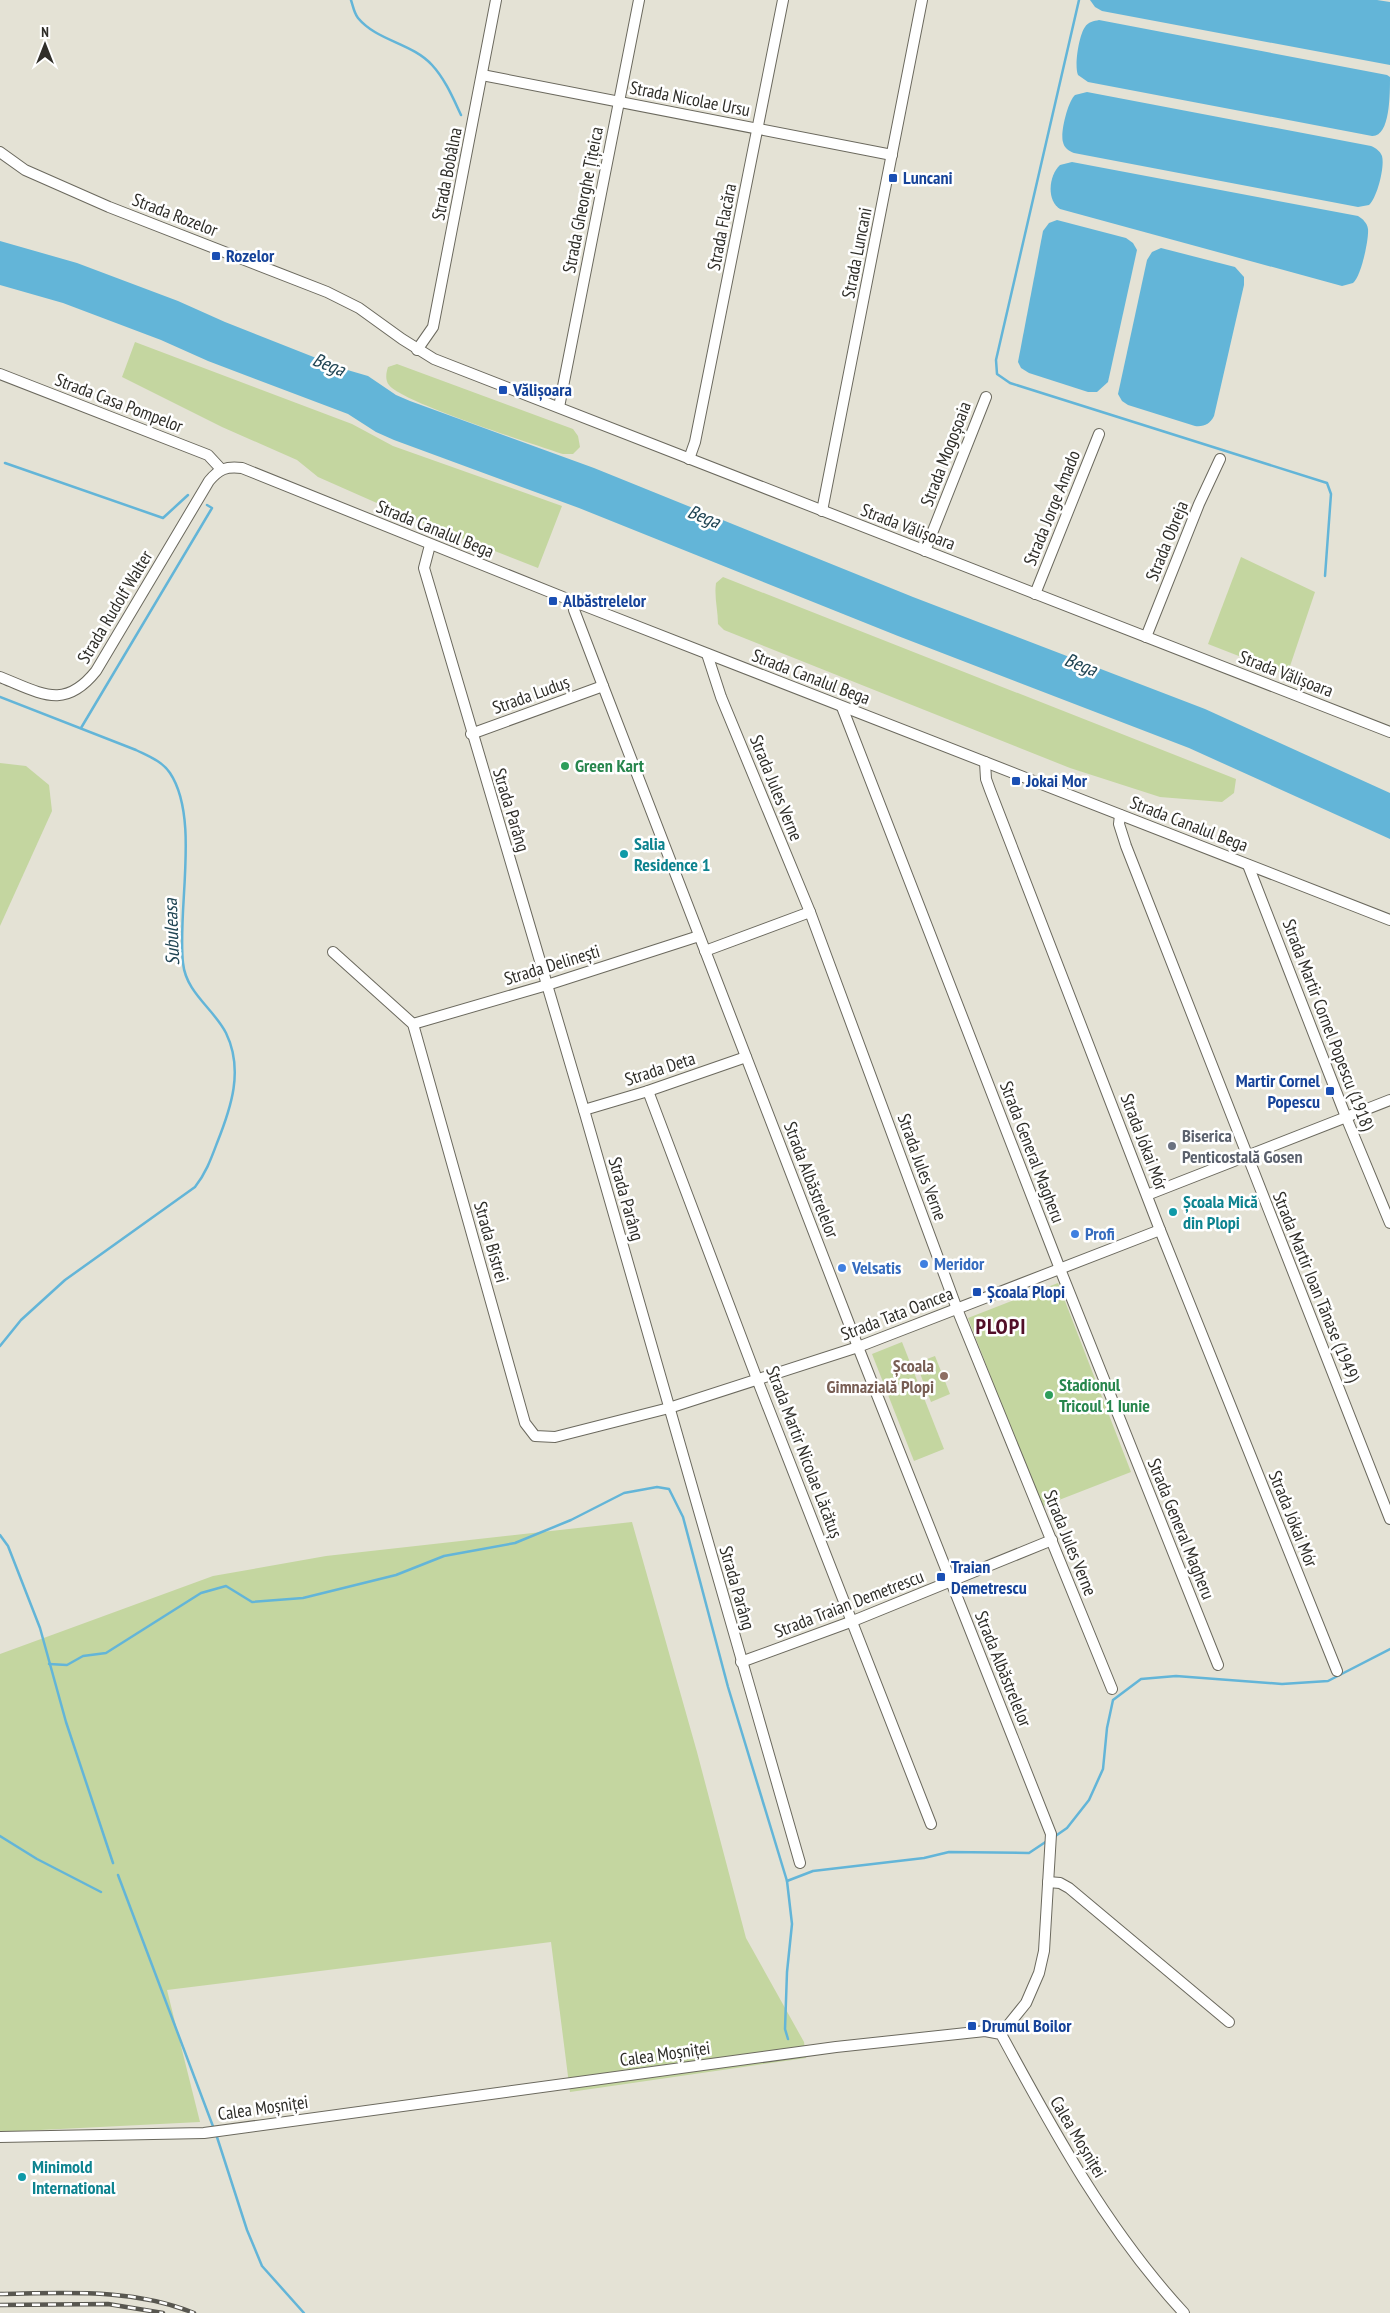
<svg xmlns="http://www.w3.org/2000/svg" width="1390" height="2313" font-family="'PT Sans Narrow',sans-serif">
	<rect width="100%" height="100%" fill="#e4e2d5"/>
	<g fill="#c4d6a0">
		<path d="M135,342L352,424L393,446L562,506L538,568L413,519L318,477L297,460L222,427L122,377Z"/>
		<path d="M397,364L573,429L578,436L580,447L573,454H563C534,444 403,403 389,385C385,380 386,373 388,367Z"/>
		<path d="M1241,557L1315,592L1287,675L1208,644Z"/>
		<path d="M723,577L1236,779L1234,793L1222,802L1160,797L1070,768L724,630L718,624C718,610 714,597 716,583Z"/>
		<path d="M0,763L26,766L49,785L52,811L0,926Z"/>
		<path d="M1058,1283L1131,1472L1041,1507L968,1318Z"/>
		<path d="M902,1342L944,1449L914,1461L872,1354Z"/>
		<path d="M935,1356L950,1394L931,1402L916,1363Z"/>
		<path d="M632,1522L697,1752L746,1938L804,2042L806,2058L570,2092L551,1942L167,1990L200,2122L0,2132V1654L213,1576L326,1556Z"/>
	</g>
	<g fill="#63b5d8">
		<path d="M1090,0H1377L1390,2V65L1102,11L1095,7Z"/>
		<path d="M1099,20L1387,75L1390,77C1390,95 1390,137 1372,136L1088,82L1078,75C1074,66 1079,35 1085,27C1088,22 1094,21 1099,20Z"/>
		<path d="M1087,92L1371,146C1376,148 1380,151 1382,156C1385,167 1377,198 1369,205L1358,207L1074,153C1069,151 1064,148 1063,142C1060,133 1068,101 1075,95Z"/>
		<path d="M1072,162L1358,216C1363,219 1367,223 1368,229C1369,239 1361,277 1353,283L1342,286L1060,209C1046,200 1049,175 1060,165Z"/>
		<path d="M1057,220L1126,238L1133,243L1137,250L1108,382L1097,392H1088L1029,373L1021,368L1018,362L1043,231L1049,223Z"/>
		<path d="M0,241L77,263L178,301L225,322L344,369L368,376L396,395L410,401L594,468L913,597L1205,709L1390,793V839L1189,748L898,636L579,508L394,440L376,432L348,414L208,361L161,340L63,303L0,285Z"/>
		<path d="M1161,248L1235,267L1244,277V285L1214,416C1210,424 1204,427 1195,426L1128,405L1122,401L1118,394L1147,260L1152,252Z"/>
	</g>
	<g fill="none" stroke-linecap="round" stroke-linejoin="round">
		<g stroke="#63b5d8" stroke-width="2.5">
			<path d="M351,0C353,6 354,13 358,18C377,41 412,43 432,65C445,79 453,98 461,115"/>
			<path d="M1079,0L996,360L997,374L1010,383L1327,483L1331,494L1325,576"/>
			<path d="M5,463L163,518L188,495"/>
			<path d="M0,697L136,750C148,756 162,761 170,773C200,818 177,909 183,963C186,993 214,1009 226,1033C244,1070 231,1108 217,1143C211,1159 206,1173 195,1187L65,1280L21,1320L0,1346"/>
			<path d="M81,728L212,508L207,505"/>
			<path d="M0,1535L8,1546L40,1628L66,1722L113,1863"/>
			<path d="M49,1664L67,1665L83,1656L106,1653L201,1593L226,1586L252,1602L303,1598L396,1575L444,1556L515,1543L571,1520L624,1493L657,1487L669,1489L683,1517L728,1687L787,1881L792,1924L787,1972L785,2029L788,2039"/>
			<path d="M0,1836L37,1859L101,1892"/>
			<path d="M1054,1837L1067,1828L1089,1800L1103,1769L1107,1728L1113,1700L1141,1679L1176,1676L1282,1684L1328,1681L1390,1649"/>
			<path d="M118,1875L214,2129"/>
			<path d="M787,1881L813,1871L924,1858L949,1852L1029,1853L1047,1841"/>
			<path d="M216,2134L247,2230L262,2266L304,2313"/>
		</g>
		<g stroke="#6b695e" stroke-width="12">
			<g id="minor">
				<path d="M482,75L892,155"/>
				<path d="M0,152L25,170L109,207L327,292L359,308L402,339L434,359L1390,732"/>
				<path d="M417,350L433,327L496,0"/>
				<path d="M0,374L208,455L221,469"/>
				<path d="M559,407L639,0"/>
				<path d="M689,459L695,442L783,0"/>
				<path d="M822,511L922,0"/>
				<path d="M430,545L424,568L584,1110L800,1863"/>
				<path d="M925,551L986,397"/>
				<path d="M1035,594L1099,434"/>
				<path d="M575,602L574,610L603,686L858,1347L1051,1834L1044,1951L1039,1973L1026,2003L1001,2034"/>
				<path d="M1146,637L1199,504L1220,459"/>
				<path d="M707,654L721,697L810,912L957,1309L1112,1689"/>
				<path d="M0,677C41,693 64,711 96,671L209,481C219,469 226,466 242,468L575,602L1390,920"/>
				<path d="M842,707L1060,1269L1218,1665"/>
				<path d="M471,734L603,686"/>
				<path d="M985,762L986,779L990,790L1160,1230L1337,1671"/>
				<path d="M1120,815L1119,824L1126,846L1390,1519"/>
				<path d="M1248,865L1346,1117L1390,1223"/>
				<path d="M705,951L810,912"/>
				<path d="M333,952L413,1024L525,1423L535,1436L555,1437L669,1408L858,1347L1160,1230"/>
				<path d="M413,1024L547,985L699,936"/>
				<path d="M648,1091L757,1379L931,1824"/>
				<path d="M584,1110L648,1091L746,1057"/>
				<path d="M1147,1195L1390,1100"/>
				<path d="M741,1662L853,1621L1052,1540"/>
				<path d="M1048,1882L1060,1883L1069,1888L1229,2022"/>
				<path d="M0,2137L204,2133L836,2047L985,2031L1001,2034C1054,2132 1108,2231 1184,2313"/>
			</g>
		</g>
		<use href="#minor" stroke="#fff" stroke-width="10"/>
		<g stroke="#585750" stroke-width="4.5">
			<g id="rail">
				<path d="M0,2294C66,2293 132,2288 194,2313"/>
				<path d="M0,2305L108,2304L163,2313"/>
			</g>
		</g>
		<use href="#rail" stroke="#fff" stroke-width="2.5" stroke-dasharray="8" stroke-linecap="butt"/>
	</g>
	<g fill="#1a4fb4" stroke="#fff" stroke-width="2">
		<rect x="888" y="173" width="10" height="10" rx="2.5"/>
		<rect x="211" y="251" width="10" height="10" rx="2.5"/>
		<rect x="498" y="385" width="10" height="10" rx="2.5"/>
		<rect x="548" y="596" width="10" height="10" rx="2.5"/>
		<rect x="1011" y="776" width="10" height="10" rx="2.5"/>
		<rect x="1325" y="1086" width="10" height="10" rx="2.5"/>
		<rect x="972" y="1287" width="10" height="10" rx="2.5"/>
		<rect x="936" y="1572" width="10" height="10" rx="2.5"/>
		<rect x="967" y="2021" width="10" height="10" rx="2.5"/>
	</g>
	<g fill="#2e9e5b" stroke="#fff" stroke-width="2">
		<circle cx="565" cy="766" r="5"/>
		<circle cx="1049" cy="1395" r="5"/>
	</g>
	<g fill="#0f9aa8" stroke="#fff" stroke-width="2">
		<circle cx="624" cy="854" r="5"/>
		<circle cx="1173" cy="1212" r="5"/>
		<circle cx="22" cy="2177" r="5"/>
	</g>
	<circle fill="#6b7280" stroke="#fff" stroke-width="2" cx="1172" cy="1146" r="5"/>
	<g fill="#3f7fe0" stroke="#fff" stroke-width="2">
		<circle cx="1075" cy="1234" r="5"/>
		<circle cx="924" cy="1264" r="5"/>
		<circle cx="842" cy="1268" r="5"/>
	</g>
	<circle fill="#8d6e63" stroke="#fff" stroke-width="2" cx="944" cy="1376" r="5"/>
	<g text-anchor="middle" stroke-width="5" stroke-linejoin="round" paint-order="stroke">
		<g font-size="18" fill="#2f2e29" stroke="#fff">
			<text transform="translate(690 99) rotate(11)" y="6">Strada Nicolae Ursu</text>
			<text transform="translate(447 174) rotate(-79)" y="6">Strada Bobâlna</text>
			<text transform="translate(583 200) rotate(-79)" y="6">Strada Gheorghe Țițeica</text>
			<text transform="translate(175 215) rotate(21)" y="6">Strada Rozelor</text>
			<text transform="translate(722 227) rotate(-79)" y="6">Strada Flacăra</text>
			<text transform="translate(857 253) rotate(-79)" y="6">Strada Luncani</text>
			<text transform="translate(119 403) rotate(21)" y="6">Strada Casa Pompelor</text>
			<text transform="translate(946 454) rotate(-69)" y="6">Strada Mogoșoaia</text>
			<text transform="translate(1052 508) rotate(-68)" y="6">Strada Jorge Amado</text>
			<text transform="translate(908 527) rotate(21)" y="6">Strada Vălișoara</text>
			<text transform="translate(435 529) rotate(22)" y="6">Strada Canalul Bega</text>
			<text transform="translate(1167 541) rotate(-68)" y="6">Strada Obreja</text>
			<text transform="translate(115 607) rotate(-59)" y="6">Strada Rudolf Walter</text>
			<text transform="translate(1286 674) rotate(21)" y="6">Strada Vălișoara</text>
			<text transform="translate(811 677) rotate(21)" y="6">Strada Canalul Bega</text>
			<text transform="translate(531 695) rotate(-20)" y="6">Strada Luduș</text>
			<text transform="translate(776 788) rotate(68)" y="6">Strada Jules Verne</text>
			<text transform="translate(511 810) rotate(73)" y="6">Strada Parâng</text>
			<text transform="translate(1189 824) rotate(21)" y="6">Strada Canalul Bega</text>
			<text transform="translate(552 965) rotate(-17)" y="6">Strada Delinești</text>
			<text transform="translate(1328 1025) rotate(69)" y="6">Strada Martir Cornel Popescu (1918)</text>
			<text transform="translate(660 1069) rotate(-18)" y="6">Strada Deta</text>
			<text transform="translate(1144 1142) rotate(69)" y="6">Strada Jókai Mór</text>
			<text transform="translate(1032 1152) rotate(69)" y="6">Strada General Magheru</text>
			<text transform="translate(922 1167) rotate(70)" y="6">Strada Jules Verne</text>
			<text transform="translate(811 1180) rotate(69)" y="6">Strada Albăstrelelor</text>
			<text transform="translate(626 1199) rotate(74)" y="6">Strada Parâng</text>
			<text transform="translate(491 1242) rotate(74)" y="6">Strada Bistrei</text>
			<text transform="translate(1316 1287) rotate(68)" y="6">Strada Martir Ioan Tănase (1949)</text>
			<text transform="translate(897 1314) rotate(-21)" y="6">Strada Tata Oancea</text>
			<text transform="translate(804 1452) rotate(69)" y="6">Strada Martir Nicolae Lăcătuș</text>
			<text transform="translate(1293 1519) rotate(68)" y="6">Strada Jókai Mór</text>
			<text transform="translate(1181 1529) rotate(68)" y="6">Strada General Magheru</text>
			<text transform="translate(1070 1543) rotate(68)" y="6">Strada Jules Verne</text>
			<text transform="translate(737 1588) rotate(74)" y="6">Strada Parâng</text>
			<text transform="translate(849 1604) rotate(-21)" y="6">Strada Traian Demetrescu</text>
			<text transform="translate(1003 1669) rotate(68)" y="6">Strada Albăstrelelor</text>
			<text transform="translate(665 2054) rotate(-8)" y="6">Calea Moșniței</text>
			<text transform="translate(263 2108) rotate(-8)" y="6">Calea Moșniței</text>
			<text transform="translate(1078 2137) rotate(59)" y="6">Calea Moșniței</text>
		</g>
		<g font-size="18" font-weight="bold" fill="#164399" stroke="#fff" text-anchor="start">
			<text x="903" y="184">Luncani</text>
			<text x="226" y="262">Rozelor</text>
			<text x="513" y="396">Vălișoara</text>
			<text x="563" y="607">Albăstrelelor</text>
			<text x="1026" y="787">Jokai Mor</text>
			<text x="1320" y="1087" text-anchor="end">Martir Cornel<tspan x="1320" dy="21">Popescu</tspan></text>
			<text x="987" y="1298">Școala Plopi</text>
			<text x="951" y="1573">Traian<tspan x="951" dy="21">Demetrescu</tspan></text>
			<text x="982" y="2032">Drumul Boilor</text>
		</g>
		<g font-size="18" font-weight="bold" fill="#27864d" stroke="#fff" text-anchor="start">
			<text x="575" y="772">Green Kart</text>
			<text x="1059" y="1391">Stadionul<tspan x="1059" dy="21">Tricoul 1 Iunie</tspan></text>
		</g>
		<g font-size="18" font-weight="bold" fill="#0d838f" stroke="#fff" text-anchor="start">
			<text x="634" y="850">Salia<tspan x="634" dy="21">Residence 1</tspan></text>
			<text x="1183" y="1208">Școala Mică<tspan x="1183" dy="21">din Plopi</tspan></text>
			<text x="32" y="2173">Minimold<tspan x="32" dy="21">International</tspan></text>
		</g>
		<g font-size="18" font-weight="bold" fill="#5b616d" stroke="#fff" text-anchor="start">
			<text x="1182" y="1142">Biserica<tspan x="1182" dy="21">Penticostală Gosen</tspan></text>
		</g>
		<g font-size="18" font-weight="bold" fill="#366cbe" stroke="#fff" text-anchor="start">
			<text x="1085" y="1240">Profi</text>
			<text x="934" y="1270">Meridor</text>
			<text x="852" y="1274">Velsatis</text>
		</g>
		<g font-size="18" font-weight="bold" fill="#785e54" stroke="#fff" text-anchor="end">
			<text x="934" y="1372">Școala<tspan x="934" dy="21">Gimnazială Plopi</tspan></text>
		</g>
		<g font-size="19" font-style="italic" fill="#204554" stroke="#fff">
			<text transform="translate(329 364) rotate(22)" y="7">Bega</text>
			<text transform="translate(704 516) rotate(22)" y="7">Bega</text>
			<text transform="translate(1081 664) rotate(21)" y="7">Bega</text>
			<text transform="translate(171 932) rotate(-92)" y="7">Subuleasa</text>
		</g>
		<g font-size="22" font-weight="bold" letter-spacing="1" fill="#520f28" stroke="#fff">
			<text x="1001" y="1334">PLOPI</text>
		</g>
	</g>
	<g transform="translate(45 45)" stroke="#ffffff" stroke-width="4" paint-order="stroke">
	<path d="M0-4L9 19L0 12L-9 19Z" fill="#2f2e29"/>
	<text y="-8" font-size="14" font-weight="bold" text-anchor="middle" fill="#2f2e29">N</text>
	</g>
</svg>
